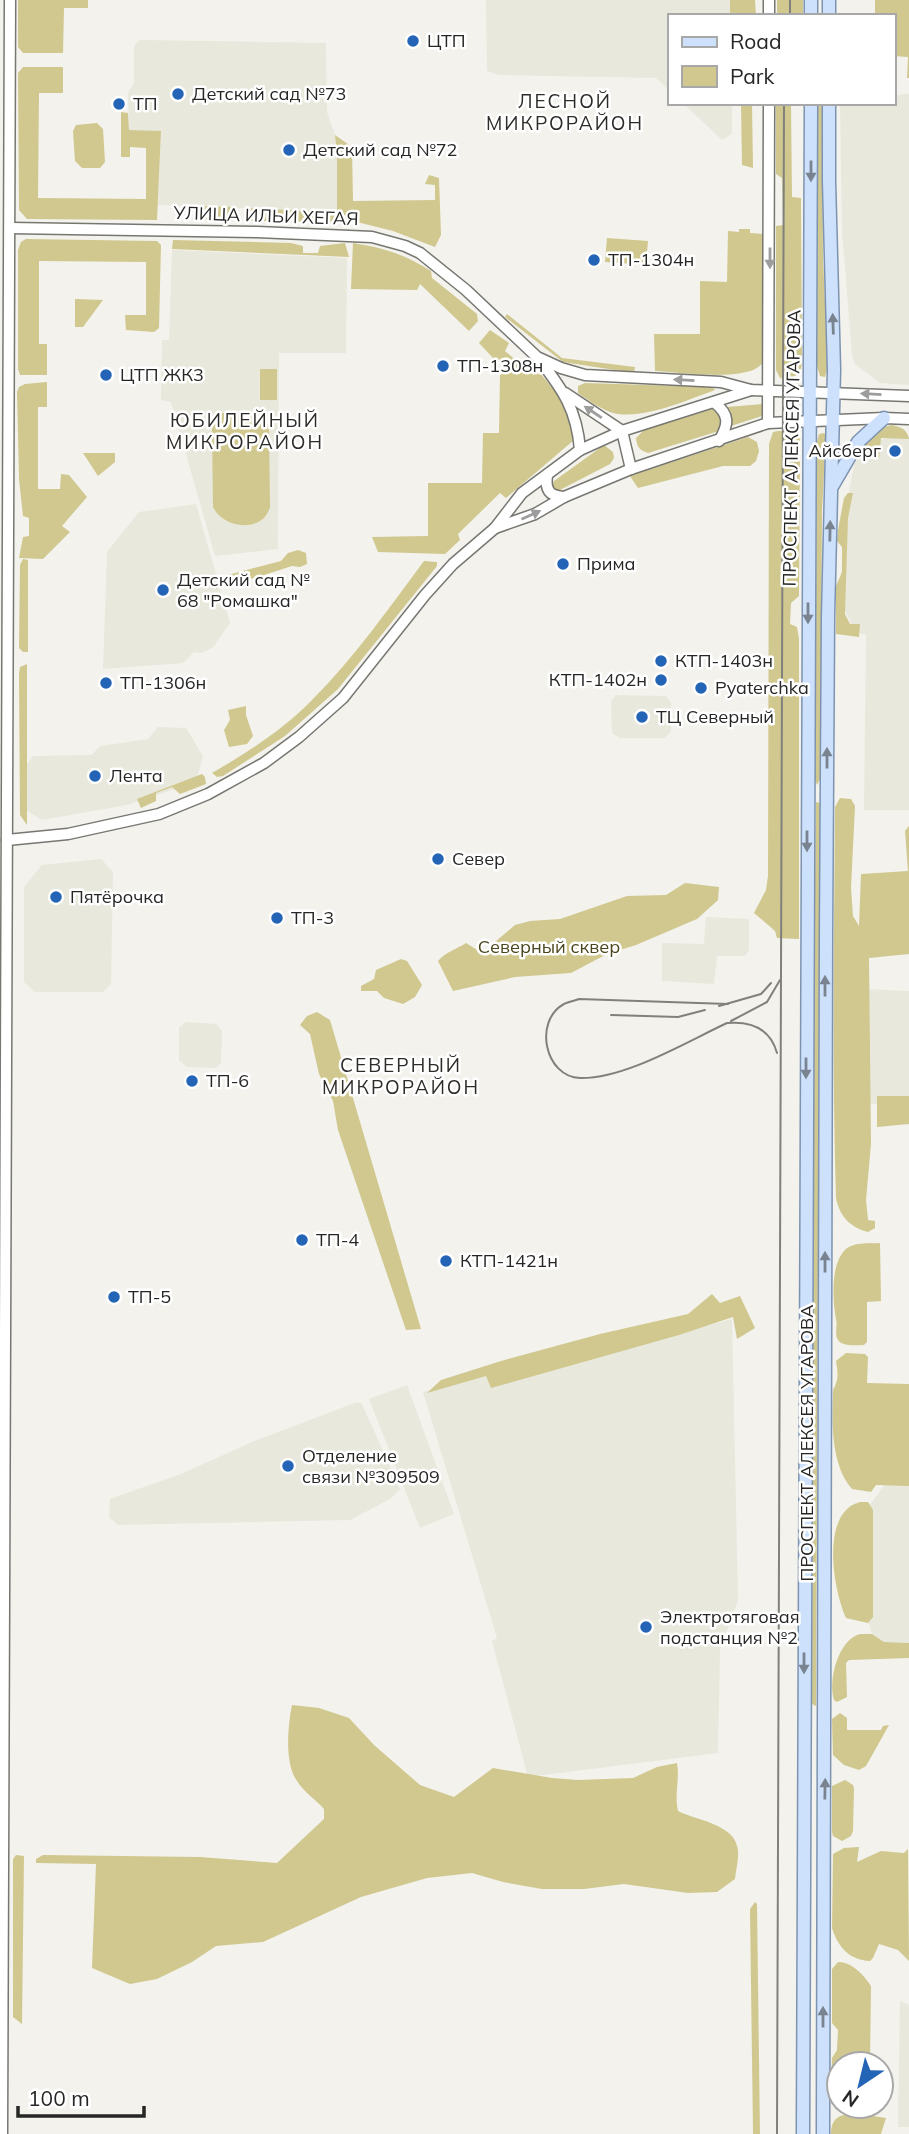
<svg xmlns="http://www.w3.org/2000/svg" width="909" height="2134" font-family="Mulish,sans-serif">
	<rect width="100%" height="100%" fill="#f3f2ed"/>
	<g fill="#e9e8dc">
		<path d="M486,0H732V16H669V90L656,78L499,75L487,71Z"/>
		<path d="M140,40L326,43L327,112L335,135L337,156V212L158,205L161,132L129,130L128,93L134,83V46Z"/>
		<path d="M909,94V385L880,383L855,364L852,355L842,231L840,103H893V95Z"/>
		<path d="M683,103H732V134L722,140Z"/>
		<path d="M172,250L347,258L346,353H279L278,549L215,556L171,402L161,400L162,340H169Z"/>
		<path d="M901,434L909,436V810H864L866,635L855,632L840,600L845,514L854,465L867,444Z"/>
		<path d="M196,504L230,623L213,647L202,653L194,652L183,663L103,669L107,552L139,512Z"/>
		<path d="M616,695L666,696L671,702V731L665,738H620L612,733L611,701Z"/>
		<path d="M158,727L186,728L203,756L196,782L127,805L42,820L21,807V773L33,756L91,755L101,746L148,739Z"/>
		<path d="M101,859L113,872L111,984L103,992H35L24,982V887L42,865Z"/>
		<path d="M706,917L749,919V950L745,956H717L714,984L662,981V943L704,944Z"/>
		<path d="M864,989L909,991V1103L864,1104Z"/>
		<path d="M186,1022L216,1024L222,1031L221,1063L216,1068L187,1067L179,1060V1028Z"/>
		<path d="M732,1319L738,1600L720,1650L718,1753L528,1777L492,1641L497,1638L423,1392L488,1373L493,1385Z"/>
		<path d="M407,1385L454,1514L420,1528L369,1399Z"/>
		<path d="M357,1402L362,1404L400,1489L390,1499L350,1520L118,1525L109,1517L110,1499L181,1474L252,1442Z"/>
		<path d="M887,1482H909V1643L884,1642L872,1634L867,1617L868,1507Z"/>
		<path d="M900,2001L909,2005V2127H898Z"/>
	</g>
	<g fill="#d0c88e">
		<path d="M18,0H88V8H64L63,53H23L18,47Z"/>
		<path d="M730,0H755L756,16H730Z"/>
		<rect x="777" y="0" width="26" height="16"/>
		<path d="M875,0H909V78H907L908,57L893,56V16H875Z"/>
		<path d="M23,67H63V93H39L38,198L146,199V148L130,147V157H121V112L128,113L129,130L161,131L157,220L27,219L19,210L18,73Z"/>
		<path d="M741,103H752L753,168L742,165Z"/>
		<path d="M776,103H791L792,197L801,198L802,364C800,376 791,380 780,378L776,370V226L783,225L782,178L776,174Z"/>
		<path d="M818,103H822L823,259L828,366L825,377L820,376L817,366Z"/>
		<path d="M97,123L103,129L105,162L100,168H82L75,161L73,131L76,125Z"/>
		<path d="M335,135L352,147L353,201L435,200V185L425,184L429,175L439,178L441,235L435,247L393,231L337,217L330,222L246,221L244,218L245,208L337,212V156Z"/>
		<path d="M195,206L234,207V219L230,222L195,218Z"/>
		<path d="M739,229H750V233L765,234L764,360C755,384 679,372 655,371L654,334H700V281L727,282L728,231L739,232Z"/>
		<path d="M607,238L648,241L646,265L605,262Z"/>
		<path d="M26,239L157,241L161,245L159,328L154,332L126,330L125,315H146V262L39,261V344H47V375H20L18,369V250L21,242Z"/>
		<path d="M173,240L291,243L303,246V253H318L320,246L345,243L349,257L172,249Z"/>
		<path d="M353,243C384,248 404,254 431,271L432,278L477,314L478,321L469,331L420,284L417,290L351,289Z"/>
		<path d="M75,299L103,300L83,327H75Z"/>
		<path d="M507,314L562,358L635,367L634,373L563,362L505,317Z"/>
		<path d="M490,330L509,343L505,351L527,370L533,365C551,386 575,411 574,440L506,498L500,493L458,534L460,540L445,554L378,552L372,537L428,536V483H482L483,433H499L500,375L504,373V365L496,358L494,359L479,343Z"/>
		<rect x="260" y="369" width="17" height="31"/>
		<path d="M47,382V407H38V489H60L61,474L69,475L87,497L62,526L70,532L43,559L19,558L23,537L29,536V518L23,516L19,479L17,392L19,387L25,384Z"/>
		<path d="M585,383L712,387L715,390C687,400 639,422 610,412C599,408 588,400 578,393V386Z"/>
		<path d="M763,404L764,414L762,416L731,426L732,418L727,407Z"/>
		<path d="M712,409L719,410L723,425L719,431L648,453C639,450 637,447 636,438L644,430Z"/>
		<path d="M223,413L263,418L269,426L270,508C268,511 267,515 264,518C248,532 221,524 213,507L212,430L213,417Z"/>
		<path d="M892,425C901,427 907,429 909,439L881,438L879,458H852C860,444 876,427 892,425Z"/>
		<path d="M778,431H792L800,439L799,596L791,603L790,624L797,627L799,639V939L777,938L775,931L754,913L766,890L768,876L769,444L773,432Z"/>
		<path d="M824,433L826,435L822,511L820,779L817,785L815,779L817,442L819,434Z"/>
		<path d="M748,437L757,442L759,451L756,461L750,466H723L638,488L630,476Z"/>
		<path d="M604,445L613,452L614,458L610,464L558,491L553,490L551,486L554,481Z"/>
		<path d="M83,453H115V462L98,476Z"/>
		<path d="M848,493H853L848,518L845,614L850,624H860L859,637L836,634V586L842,572V547L837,541L838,530L844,498Z"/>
		<path d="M298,550L306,553L307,564L300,567L292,566L255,578L232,581L216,589L214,583L220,577L281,561L288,553Z"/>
		<path d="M23,559L28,560V652H23L19,648L20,565Z"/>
		<path d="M424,561L437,562V566L338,689L285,736L223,776L217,777L212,773C247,753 284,729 312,700C354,658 389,608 424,561Z"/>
		<path d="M27,664V825L20,815L19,674L20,667Z"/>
		<path d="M246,706V715L253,736L247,744L229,747L224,730L230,720L228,710Z"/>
		<path d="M202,774L205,777L206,784L180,794L172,787L156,793V801L141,808L137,799Z"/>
		<path d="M840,798L851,799L855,806L851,888L853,916L859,926L861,874L908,871L905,831L909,826V954L869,958L871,1144L866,1200L868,1220L875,1221V1228L868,1232C850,1227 840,1217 836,1198C832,1068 834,937 835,807Z"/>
		<path d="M816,802L820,803L816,1706L812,1704L814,948Z"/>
		<path d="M685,883L719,887L718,900L697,919L636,945L607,954L571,973L515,977L453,991L438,961C445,952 457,949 466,943L482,953L515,925L530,921L560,919L627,896L666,895Z"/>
		<path d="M401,959L407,961L422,985L415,997L403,1004L384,998L377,991H361V986L374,979L376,970Z"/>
		<path d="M317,1012L330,1020L421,1329L406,1330L338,1130L333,1101L319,1074L310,1034L300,1025L307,1016Z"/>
		<path d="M877,1096H909V1124L877,1127Z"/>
		<path d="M880,1243L881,1301L867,1302V1342L864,1345C856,1345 843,1347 838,1340C834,1334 838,1326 836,1319C833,1302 830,1267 844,1251C853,1241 868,1244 880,1243Z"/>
		<path d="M712,1294L720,1303L740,1296L755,1328L737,1339L733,1317L679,1335L491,1388L486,1376L427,1393L441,1380L501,1361L600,1334L688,1314Z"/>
		<path d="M846,1353L865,1354L868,1357L867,1383L909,1384V1486L876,1485L871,1492L852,1489C831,1465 832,1424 833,1393C834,1383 833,1393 836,1383C839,1377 837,1368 836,1361Z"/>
		<path d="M860,1502H868L873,1510V1617L868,1623L846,1618C833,1590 820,1512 860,1502Z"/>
		<path d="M860,1634H872L884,1642L909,1643V1658L849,1660L846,1663L847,1697L837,1702L834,1700C828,1680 838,1640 860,1634Z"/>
		<path d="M292,1705L319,1708L349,1718L374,1745L420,1785L454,1797L493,1768L552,1778L578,1780L633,1778L657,1767L677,1763C680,1780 674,1794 678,1811C696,1820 732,1824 737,1846C740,1855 736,1869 735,1879L717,1892L688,1893L624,1884L584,1889H542L503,1882L472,1873L427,1878L361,1897L263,1942L216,1946L192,1962L157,1979L130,1984L92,1968L96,1864L36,1863V1859L43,1855L200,1857L277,1863L324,1819V1809C316,1800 303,1791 297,1781C284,1763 288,1725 292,1705Z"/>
		<path d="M840,1713L847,1718V1730H881L883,1726L889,1725L866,1766L859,1770L844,1765L833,1755L832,1719Z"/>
		<path d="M845,1780L853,1785L854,1789L853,1831L851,1836L842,1841L833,1836L832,1832V1786Z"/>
		<path d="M859,1847L857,1862L881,1851L904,1853L908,1849L909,1961L898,1950L879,1944L873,1958L870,1961C849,1960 838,1947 832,1928L833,1854L844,1848Z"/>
		<path d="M16,1855L24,1856L22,2024L13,2017V1859Z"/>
		<path d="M755,1902L757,1904L760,2134H753L750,1909Z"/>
		<path d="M838,1962C852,1962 864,1975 871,1986L870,2064H839L838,2105L833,2102L831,2096L832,2058L837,2050L838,2030L832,2023V1969Z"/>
		<path d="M871,2113L873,2116L886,2118L881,2134H831C831,2109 852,2115 871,2113Z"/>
	</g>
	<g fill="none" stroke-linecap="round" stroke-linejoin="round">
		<g stroke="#777772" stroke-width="13">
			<g id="secondary">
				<path d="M769,16V0"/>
				<path d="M10,228L257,232L372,237L405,246L420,253L466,290L537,357L561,368L585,375L721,382L751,390L909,396"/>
				<path d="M539,359C563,390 577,410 580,450"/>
				<path d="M565,393L622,431L631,469"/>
				<path d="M714,402C730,415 729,424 719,441"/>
				<path d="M768,423L769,103"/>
				<path d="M547,475C545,490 549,496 564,497"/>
				<path d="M495,528L535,514L564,497L631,469L768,423L884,418L909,419"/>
				<path d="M7,840L68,834L159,814L208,794L264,763L299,737L343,698L425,595L453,564L495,528L522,493L580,450L622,431L751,390"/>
				<path d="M2,2134L10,0"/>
			</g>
		</g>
		<g stroke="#7d93af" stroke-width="15">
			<g id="primary">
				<path d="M811,16V0"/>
				<path d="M829,16V0"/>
				<path d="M833,485L858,442L884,418"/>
				<path d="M803,2134L811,103"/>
				<path d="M823,2134L826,936L828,617L834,370L829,181V103"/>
			</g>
		</g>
		<use href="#secondary" stroke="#fff" stroke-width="10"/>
		<use href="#primary" stroke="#cde1fc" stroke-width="12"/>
		<g stroke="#80807d" stroke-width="2">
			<path d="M790,16V0"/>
			<path d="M728,1004L579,999C574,1001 568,1002 564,1004C533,1021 545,1077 580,1078C625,1079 686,1042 727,1023C751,1021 770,1028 777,1053"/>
			<path d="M719,1006L761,994L771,983"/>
			<path d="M611,1015L678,1017L705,1010"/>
			<path d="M731,1021L767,1002L780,980"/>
			<path d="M777,2134L784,103"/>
		</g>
	</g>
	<defs><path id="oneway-solid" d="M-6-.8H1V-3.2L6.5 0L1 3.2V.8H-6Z" transform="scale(1.75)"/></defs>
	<g fill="#7a8490">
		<use href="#oneway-solid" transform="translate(811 171) rotate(90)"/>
		<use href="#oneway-solid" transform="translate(833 324) rotate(-92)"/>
		<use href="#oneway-solid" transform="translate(830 531) rotate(-89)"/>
		<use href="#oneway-solid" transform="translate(808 613) rotate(90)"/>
		<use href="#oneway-solid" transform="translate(827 758) rotate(-90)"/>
		<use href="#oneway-solid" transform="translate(807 841) rotate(90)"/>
		<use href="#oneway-solid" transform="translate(825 986) rotate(-90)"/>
		<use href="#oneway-solid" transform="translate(806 1068) rotate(90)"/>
		<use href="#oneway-solid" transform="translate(825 1262) rotate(-90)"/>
		<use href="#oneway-solid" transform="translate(804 1663) rotate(90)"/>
		<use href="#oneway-solid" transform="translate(825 1789) rotate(-89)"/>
		<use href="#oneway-solid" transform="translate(823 2017) rotate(-90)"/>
	</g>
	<g fill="#9d9d9d">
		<use href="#oneway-solid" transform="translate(770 258) rotate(90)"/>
		<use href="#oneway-solid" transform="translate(684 380) rotate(-177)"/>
		<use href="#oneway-solid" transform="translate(871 394) rotate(-177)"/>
		<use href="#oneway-solid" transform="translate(593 412) rotate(-146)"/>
		<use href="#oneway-solid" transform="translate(531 515) rotate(-24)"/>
	</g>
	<g fill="#2464b6" stroke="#fff" stroke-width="2.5">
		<circle cx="413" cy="41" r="7"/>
		<circle cx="178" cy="94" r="7"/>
		<circle cx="119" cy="104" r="7"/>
		<circle cx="289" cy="150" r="7"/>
		<circle cx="594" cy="260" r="7"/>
		<circle cx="443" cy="366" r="7"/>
		<circle cx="106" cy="375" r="7"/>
		<circle cx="895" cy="451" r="7"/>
		<circle cx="563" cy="564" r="7"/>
		<circle cx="163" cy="590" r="7"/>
		<circle cx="661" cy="661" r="7"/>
		<circle cx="661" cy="680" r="7"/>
		<circle cx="106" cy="683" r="7"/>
		<circle cx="701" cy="688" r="7"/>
		<circle cx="642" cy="717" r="7"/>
		<circle cx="95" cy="776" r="7"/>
		<circle cx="438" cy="859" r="7"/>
		<circle cx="56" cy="897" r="7"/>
		<circle cx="277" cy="918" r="7"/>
		<circle cx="192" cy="1081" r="7"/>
		<circle cx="302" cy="1240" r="7"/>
		<circle cx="446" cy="1261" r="7"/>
		<circle cx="114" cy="1297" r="7"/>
		<circle cx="288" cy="1466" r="7"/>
		<circle cx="646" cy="1627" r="7"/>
	</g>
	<g text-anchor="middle" stroke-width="5" stroke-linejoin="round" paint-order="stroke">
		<g font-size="18" fill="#262625" stroke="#fff" text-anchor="start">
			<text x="427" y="47">ЦТП</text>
			<text x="192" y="100">Детский сад №73</text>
			<text x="133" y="110">ТП</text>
			<text x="303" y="156">Детский сад №72</text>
			<text x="608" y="266">ТП-1304н</text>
			<text x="457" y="372">ТП-1308н</text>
			<text x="120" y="381">ЦТП ЖК3</text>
			<text x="881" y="457" text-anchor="end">Айсберг</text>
			<text x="577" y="570">Прима</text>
			<text x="177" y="586">Детский сад №<tspan x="177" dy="21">68 "Ромашка"</tspan></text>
			<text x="675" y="667">КТП-1403н</text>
			<text x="647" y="686" text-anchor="end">КТП-1402н</text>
			<text x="120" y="689">ТП-1306н</text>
			<text x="715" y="694">Pyaterchka</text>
			<text x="656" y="723">ТЦ Северный</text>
			<text x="109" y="782">Лента</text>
			<text x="452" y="865">Север</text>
			<text x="70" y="903">Пятёрочка</text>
			<text x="291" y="924">ТП-3</text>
			<text x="206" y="1087">ТП-6</text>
			<text x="316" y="1246">ТП-4</text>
			<text x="460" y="1267">КТП-1421н</text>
			<text x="128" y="1303">ТП-5</text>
			<text x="302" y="1462">Отделение<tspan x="302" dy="21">связи №309509</tspan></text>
			<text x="660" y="1623">Электротяговая<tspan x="660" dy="21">подстанция №2</tspan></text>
		</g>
		<g font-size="18" fill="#262625" stroke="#fff">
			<text transform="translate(266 216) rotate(2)" y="6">УЛИЦА ИЛЬИ ХЕГАЯ</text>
			<text transform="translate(792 448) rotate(-89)" y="6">ПРОСПЕКТ АЛЕКСЕЯ УГАРОВА</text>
			<text transform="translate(807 1443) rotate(-90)" y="6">ПРОСПЕКТ АЛЕКСЕЯ УГАРОВА</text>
		</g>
		<g font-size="18" fill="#4b451d" stroke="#fff">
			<text x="549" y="953">Северный сквер</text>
		</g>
		<g font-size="19" letter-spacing="2" fill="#2d2c29" stroke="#fff">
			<text x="565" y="108">ЛЕСНОЙ<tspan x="565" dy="22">МИКРОРАЙОН</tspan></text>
			<text x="245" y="427">ЮБИЛЕЙНЫЙ<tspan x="245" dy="22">МИКРОРАЙОН</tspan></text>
			<text x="401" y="1072">СЕВЕРНЫЙ<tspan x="401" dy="22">МИКРОРАЙОН</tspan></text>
		</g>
	</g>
	<rect x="668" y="14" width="228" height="91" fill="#ffffff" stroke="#a8a8a8" stroke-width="2"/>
	<rect x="682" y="37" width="35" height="10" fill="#cde1fc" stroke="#a8a8a8" stroke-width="2"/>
	<text x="730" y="49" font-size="21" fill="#262625">Road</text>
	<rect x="682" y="66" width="35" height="21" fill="#d0c88e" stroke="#a8a8a8" stroke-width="2"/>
	<text x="730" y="84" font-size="21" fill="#262625">Park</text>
	<g transform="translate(860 2085) rotate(215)"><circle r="33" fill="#ffffff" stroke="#a8a8a8" stroke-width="2"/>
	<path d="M0-5L12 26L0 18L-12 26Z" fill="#2464b6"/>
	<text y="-10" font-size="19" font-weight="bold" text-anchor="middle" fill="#262625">N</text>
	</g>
	<path d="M18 2106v10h126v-10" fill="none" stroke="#262625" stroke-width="3.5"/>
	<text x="28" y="2106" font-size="21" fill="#262625" stroke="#ffffff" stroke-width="5" paint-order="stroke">100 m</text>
</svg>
